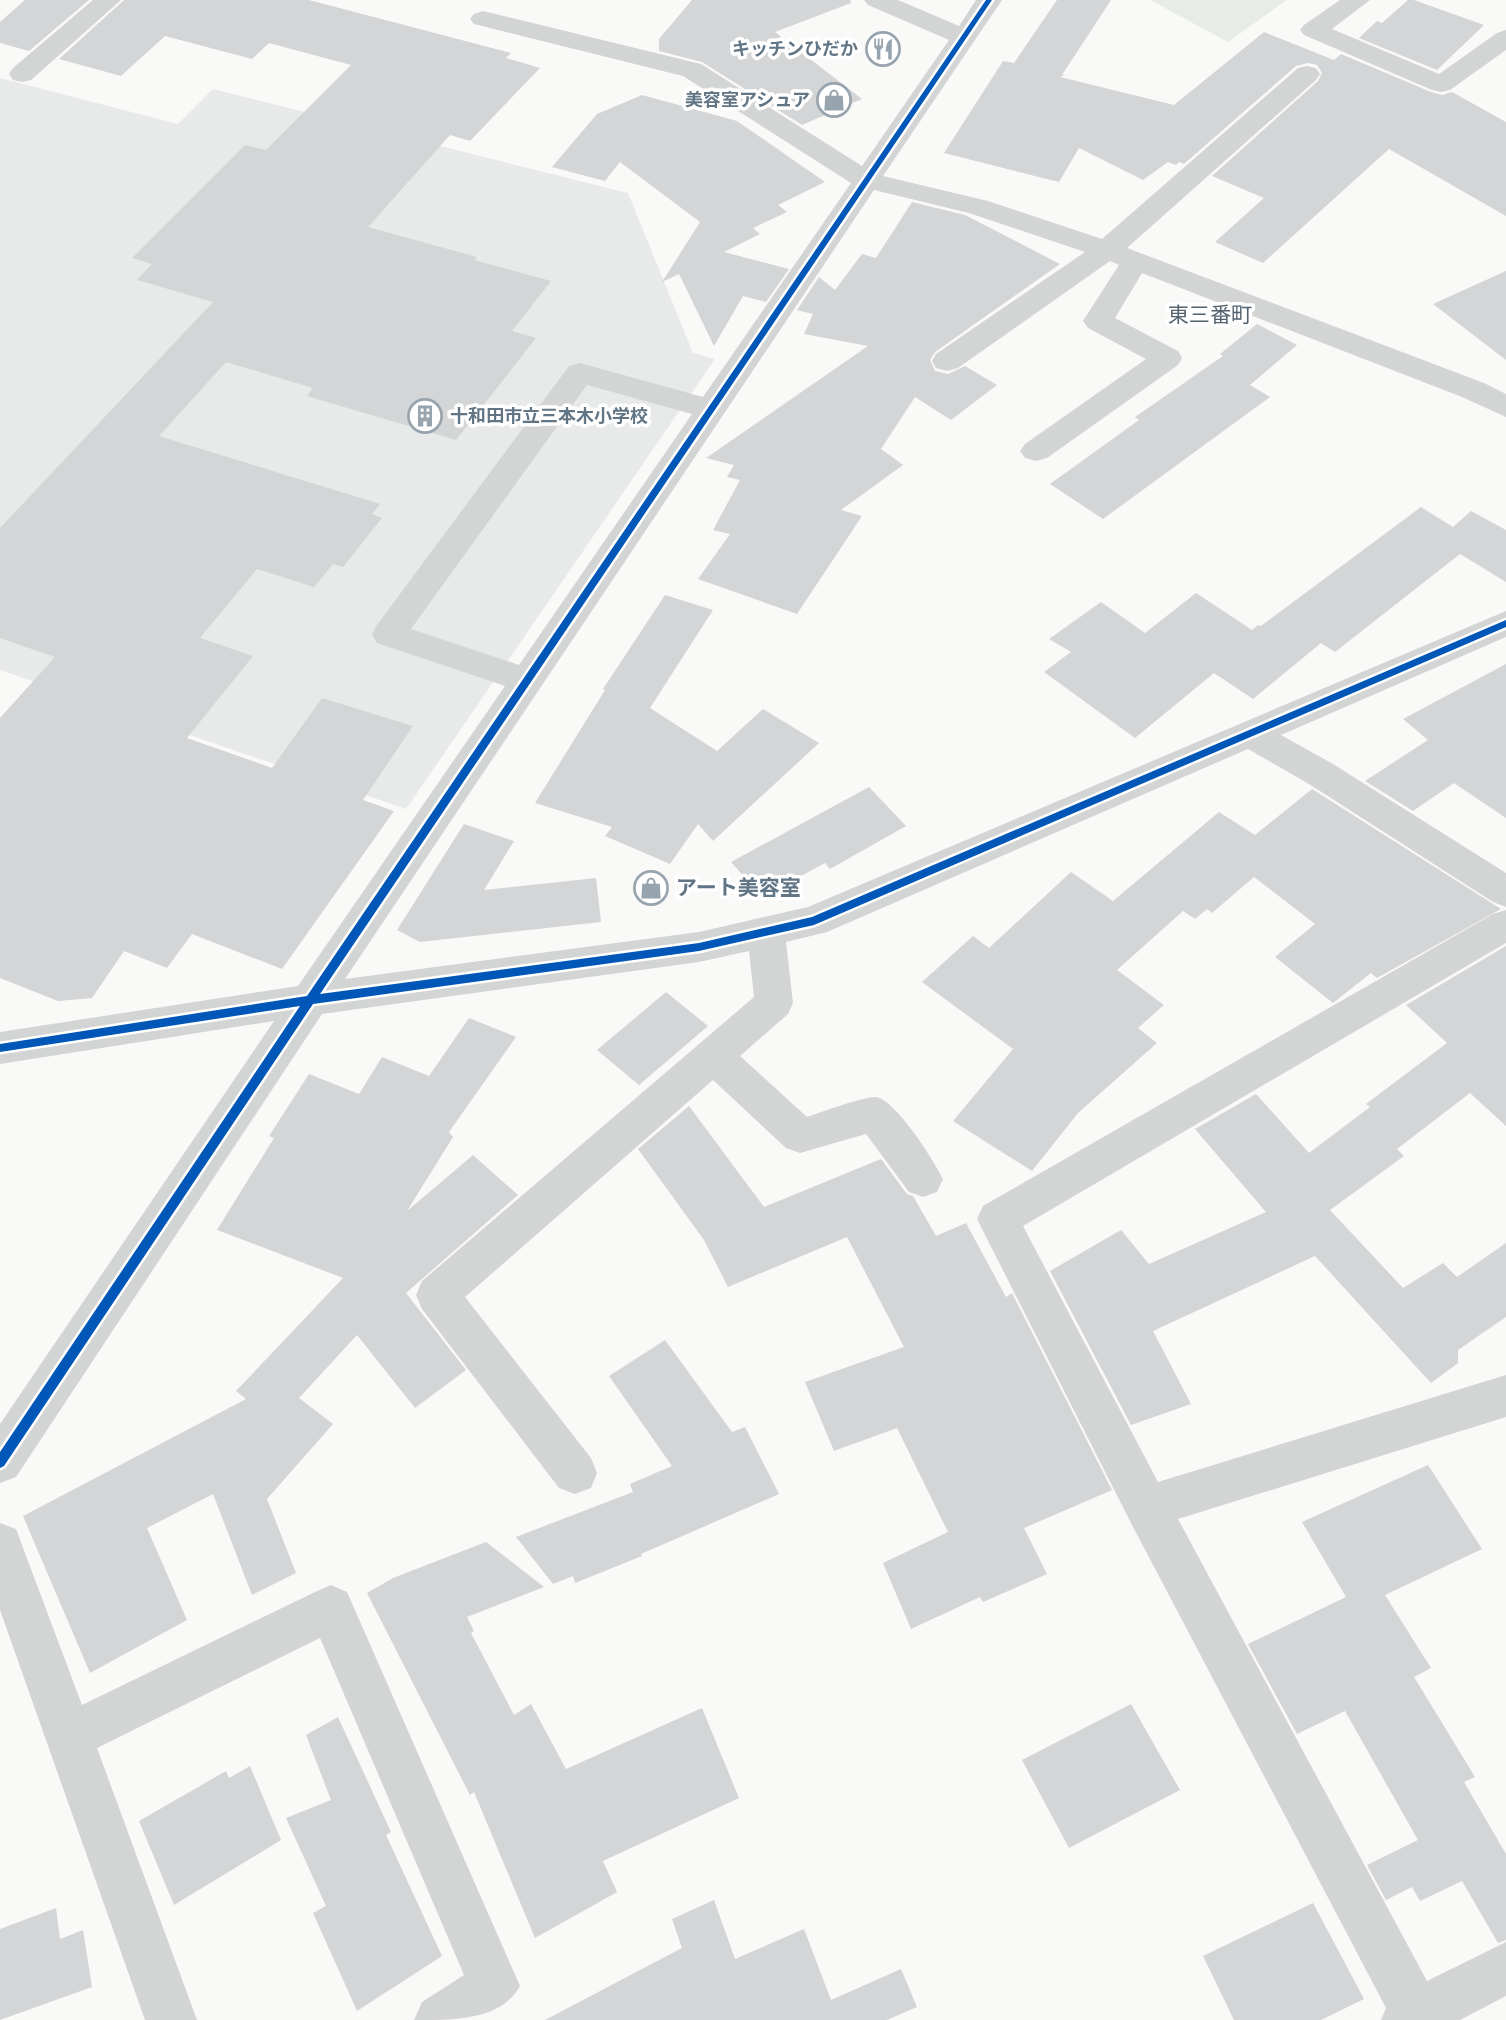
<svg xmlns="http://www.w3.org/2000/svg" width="1506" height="2020" font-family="'Work Sans','Noto Sans JP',sans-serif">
	<rect width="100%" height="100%" fill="#f9f9f8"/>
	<path fill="#e8eaea" d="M0,78L178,124L213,89L628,193L693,353L715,359L406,809L0,670Z"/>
	<path fill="#e8ece6" d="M1150,0H1287L1228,42Z"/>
	<g fill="#d3d5d6">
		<path d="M25,0H89L29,51L0,43V22Z"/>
		<path d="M124,0H309L511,53L506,58L540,68L470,141L450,135L368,227L477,257L474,260L551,281L512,331L536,338L456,440L307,396L313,388L226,362L159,436L380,504L372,514L382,518L343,567L333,564L314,587L257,569L200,638L253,656L187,738L272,768L322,698L413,726L363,800L394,811L282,969L192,934L167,968L124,951L92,998L58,1001L0,978V718L55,657L0,638V528L213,302L137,280L152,264L132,258L245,145L266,150L351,65L269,43L252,59L165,36L121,76L59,59Z"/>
		<path d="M692,0H850L851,3L775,32L862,99L802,125L702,62L659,51V39Z"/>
		<path d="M1057,0H1111L1062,75H1065L1060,77L1174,105L1264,32L1334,60L1341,54L1431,92L1442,95L1452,92L1506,122V216L1389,149L1263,263L1215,242L1264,198L1212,176L1318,81L1322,73L1317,65L1308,63L1296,66L1184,164L1179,162L1176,165L1168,162L1143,180L1079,148L1059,182L944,153L1003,61L1014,63Z"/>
		<path d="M1408,0H1414L1484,25L1437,70L1359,38L1377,21L1382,23Z"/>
		<path d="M642,95L737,121L825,182L778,205L787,212L753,228L760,234L724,252L789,269L766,302L743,296L714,346L679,274L662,282L700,222L620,162L605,181L552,167L597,114Z"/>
		<path d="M912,202L965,215L1060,264L935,352L930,360L935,371L948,374L965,366L997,385L951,420L915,397L881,449L903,465L841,510L862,516L797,614L698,579L730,534L713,530L740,480L727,477L734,465L706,458L868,346L804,334L813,314L797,310L819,277L835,290L862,254L876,258Z"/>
		<path d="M1506,271V360L1433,304Z"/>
		<path d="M1257,324L1297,345L1250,385L1270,397L1103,519L1050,484L1139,420L1135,417L1223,356L1220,354Z"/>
		<path d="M1421,507L1453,527L1471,511L1506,530V582L1460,554L1335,652L1321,643L1253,699L1214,673L1135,738L1044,672L1071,652L1049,639L1101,602L1145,633L1196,593L1252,630L1258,625L1261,626Z"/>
		<path d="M665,595L713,610L650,708L717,751L763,709L819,743L713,841L698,824L670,864L605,836L612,827L535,803L605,690L603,689Z"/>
		<path d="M1506,664V818L1454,783L1413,811L1365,781L1428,740L1403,719Z"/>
		<path d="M869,787L906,826L830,869L825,863L762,897L731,862Z"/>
		<path d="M1312,789L1501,909L1377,978L1371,973L1333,1003L1275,957L1315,924L1254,877L1212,913L1207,909L1195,919L1183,911L1117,970L1164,1005L1138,1028L1157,1043L1078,1113L1032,1171L953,1121L1013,1049L922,982L973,936L989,948L1071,872L1113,901L1219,812L1255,835Z"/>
		<path d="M464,824L514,841L484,890L596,878L601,922L420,942L397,930Z"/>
		<path d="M1506,946V1126L1470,1093L1397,1149L1404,1156L1330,1210L1403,1288L1443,1263L1457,1277L1506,1243V1317L1458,1350V1363L1431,1383L1315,1256L1153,1331L1191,1404L1131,1425L1050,1271L1121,1230L1149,1264L1266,1212L1195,1129L1256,1094L1309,1153L1370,1107L1366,1104L1447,1043L1406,1005Z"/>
		<path d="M666,992L708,1026L639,1085L597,1050Z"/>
		<path d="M469,1018L516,1037L449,1132L453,1137L407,1211L473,1155L518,1195L406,1293L466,1370L415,1408L357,1335L299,1398L333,1424L267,1499L296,1573L252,1595L213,1494L147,1528L187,1620L90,1673L23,1516L246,1399L236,1391L343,1278L217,1230L274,1138L269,1136L309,1074L359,1094L382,1057L429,1076Z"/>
		<path d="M689,1106L764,1207L881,1159L907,1194L913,1196L936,1236L966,1223L1006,1297L1012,1293L1112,1490L1024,1528L1047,1574L983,1602L980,1597L911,1629L883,1563L948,1532L897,1428L834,1451L805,1382L904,1347L847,1237L728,1287L704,1240L638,1149Z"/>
		<path d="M665,1340L732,1432L745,1427L779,1494L641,1554L642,1556L575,1583L573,1576L553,1584L516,1537L633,1492L630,1484L672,1466L609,1376Z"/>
		<path d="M1428,1465L1482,1549L1385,1595L1431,1668L1414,1677L1475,1777L1464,1782L1506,1854V1940L1498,1943L1462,1881L1420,1901L1412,1887L1386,1900L1367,1865L1418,1840L1345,1711L1297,1734L1248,1644L1346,1597L1302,1522Z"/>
		<path d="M486,1542L544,1587L467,1617L474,1631L471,1633L514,1715L531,1704L566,1769L702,1708L739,1798L603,1861L617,1892L535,1938L474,1792L470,1795L367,1593L393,1578Z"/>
		<path d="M1131,1704L1180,1790L1069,1848L1022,1760Z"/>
		<path d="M338,1717L391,1832L386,1835L442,1956L357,2011L313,1913L326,1906L286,1818L331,1800L306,1735Z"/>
		<path d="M250,1766L281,1840L174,1905L139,1821L226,1771L229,1778Z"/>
		<path d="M714,1900L735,1959L804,1929L831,2000L901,1969L917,2007L887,2020H545L682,1948L672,1919Z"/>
		<path d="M1313,1903L1364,1999L1321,2020H1234L1203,1956Z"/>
		<path d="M56,1908L60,1939L83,1930L92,1987L0,2020V1929Z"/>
	</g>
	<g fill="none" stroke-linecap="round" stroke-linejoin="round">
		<g fill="#d3d4d4" fill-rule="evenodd">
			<path d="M93,0H121L31,80L22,82L13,80L9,74L13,68Z"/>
			<path d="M864,0H898L959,26L976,0H1002L883,176L988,201L1102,239L1298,68L1307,66L1316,68L1320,74L1316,80L1127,248L1484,383L1506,394V417L1462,397L1142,273L1115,318L1178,351L1182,358L1178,365L1047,458L1036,461L1025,458L1020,451L1025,444L1146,359L1088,328L1083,321L1119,265L1110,261L958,368L947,371L936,368L932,361L936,354L1085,252L969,213L874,190L345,979L699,932L808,907L1506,611V637L1281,735L1333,764L1506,873V907L1493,902L1309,784L1248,749L827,932L786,942L793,1003L788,1014L740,1056L807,1117C822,1112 862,1097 875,1097C894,1097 935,1162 943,1179L937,1192L923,1197L909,1192L866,1134L800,1153L786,1148L713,1080L465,1297L591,1458L597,1473L591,1488L575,1494L559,1488L422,1309L416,1295L422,1281L754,997L749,951L699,962L322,1014L16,1477L0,1483V1424L274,1021L0,1064V1032L298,986L505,686L377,643L372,634L377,625L569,366L580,363L703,397L851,183L683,76L474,24L470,19L474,14L483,11L701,64L862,166L949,40L868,5ZM587,385L692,414L519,665L411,629Z"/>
			<path d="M1340,0H1370L1332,29L1439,74L1497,33L1506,30V50L1450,90L1441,92L1432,90L1304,35L1300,30L1304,25Z"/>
			<path d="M1506,910V943L1023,1226L1158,1482L1506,1375V1417L1178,1519L1427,1981L1506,1942V1996L1460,2020H1381L1386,2008L1131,1523L977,1219L983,1206L1493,914Z"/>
			<path d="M0,1523L16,1529L82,1705L315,1592L331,1585L347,1592L520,1986C501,2020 456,2020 414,2020L422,2002L464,1975L320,1638L97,1748L197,2020H145L0,1610Z"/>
		</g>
		<g stroke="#fff" stroke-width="5">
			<path id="cycleway" d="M986,0H992L320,994L699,943L812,917L1506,620V627L814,925L699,951L313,1004L4,1466L0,1468V1452L300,1006L0,1052V1044L307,996Z"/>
		</g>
		<use href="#cycleway" fill="#0057b8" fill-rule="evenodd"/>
	</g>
	<defs>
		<g id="restaurant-ring" transform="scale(1.75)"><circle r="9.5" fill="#fff" stroke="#97a3ad" stroke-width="1.5"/><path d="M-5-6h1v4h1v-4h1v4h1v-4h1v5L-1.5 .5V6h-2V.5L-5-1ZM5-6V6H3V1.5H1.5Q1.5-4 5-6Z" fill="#97a3ad"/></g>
		<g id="shop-ring" transform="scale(1.75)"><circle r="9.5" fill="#fff" stroke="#97a3ad" stroke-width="1.5"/><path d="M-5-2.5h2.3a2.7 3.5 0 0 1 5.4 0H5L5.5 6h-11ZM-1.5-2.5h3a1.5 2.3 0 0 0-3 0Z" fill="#97a3ad"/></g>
		<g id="building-ring" transform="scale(1.75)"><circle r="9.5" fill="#fff" stroke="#97a3ad" stroke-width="1.5"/><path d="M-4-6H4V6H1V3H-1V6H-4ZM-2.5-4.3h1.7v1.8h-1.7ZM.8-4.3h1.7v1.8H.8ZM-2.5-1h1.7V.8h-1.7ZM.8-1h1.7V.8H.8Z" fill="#97a3ad"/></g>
	</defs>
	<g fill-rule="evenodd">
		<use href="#restaurant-ring" x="883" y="49"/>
		<use href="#shop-ring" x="834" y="100"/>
		<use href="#building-ring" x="425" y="416"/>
		<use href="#shop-ring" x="651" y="888"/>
	</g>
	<g text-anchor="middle" stroke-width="7" stroke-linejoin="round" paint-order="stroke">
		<g font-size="18" font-weight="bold" fill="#627585" stroke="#fff" text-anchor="end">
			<text x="858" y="55">キッチンひだか</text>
			<text x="810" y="106">美容室アシュア</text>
			<text x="450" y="422" text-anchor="start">十和田市立三本木小学校</text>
		</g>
		<g font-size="21" fill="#54636f" stroke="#fff">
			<text x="1210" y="322">東三番町</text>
		</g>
		<g font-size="21" font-weight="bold" fill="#627585" stroke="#fff" text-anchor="start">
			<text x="676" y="895">アート美容室</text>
		</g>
	</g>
</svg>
